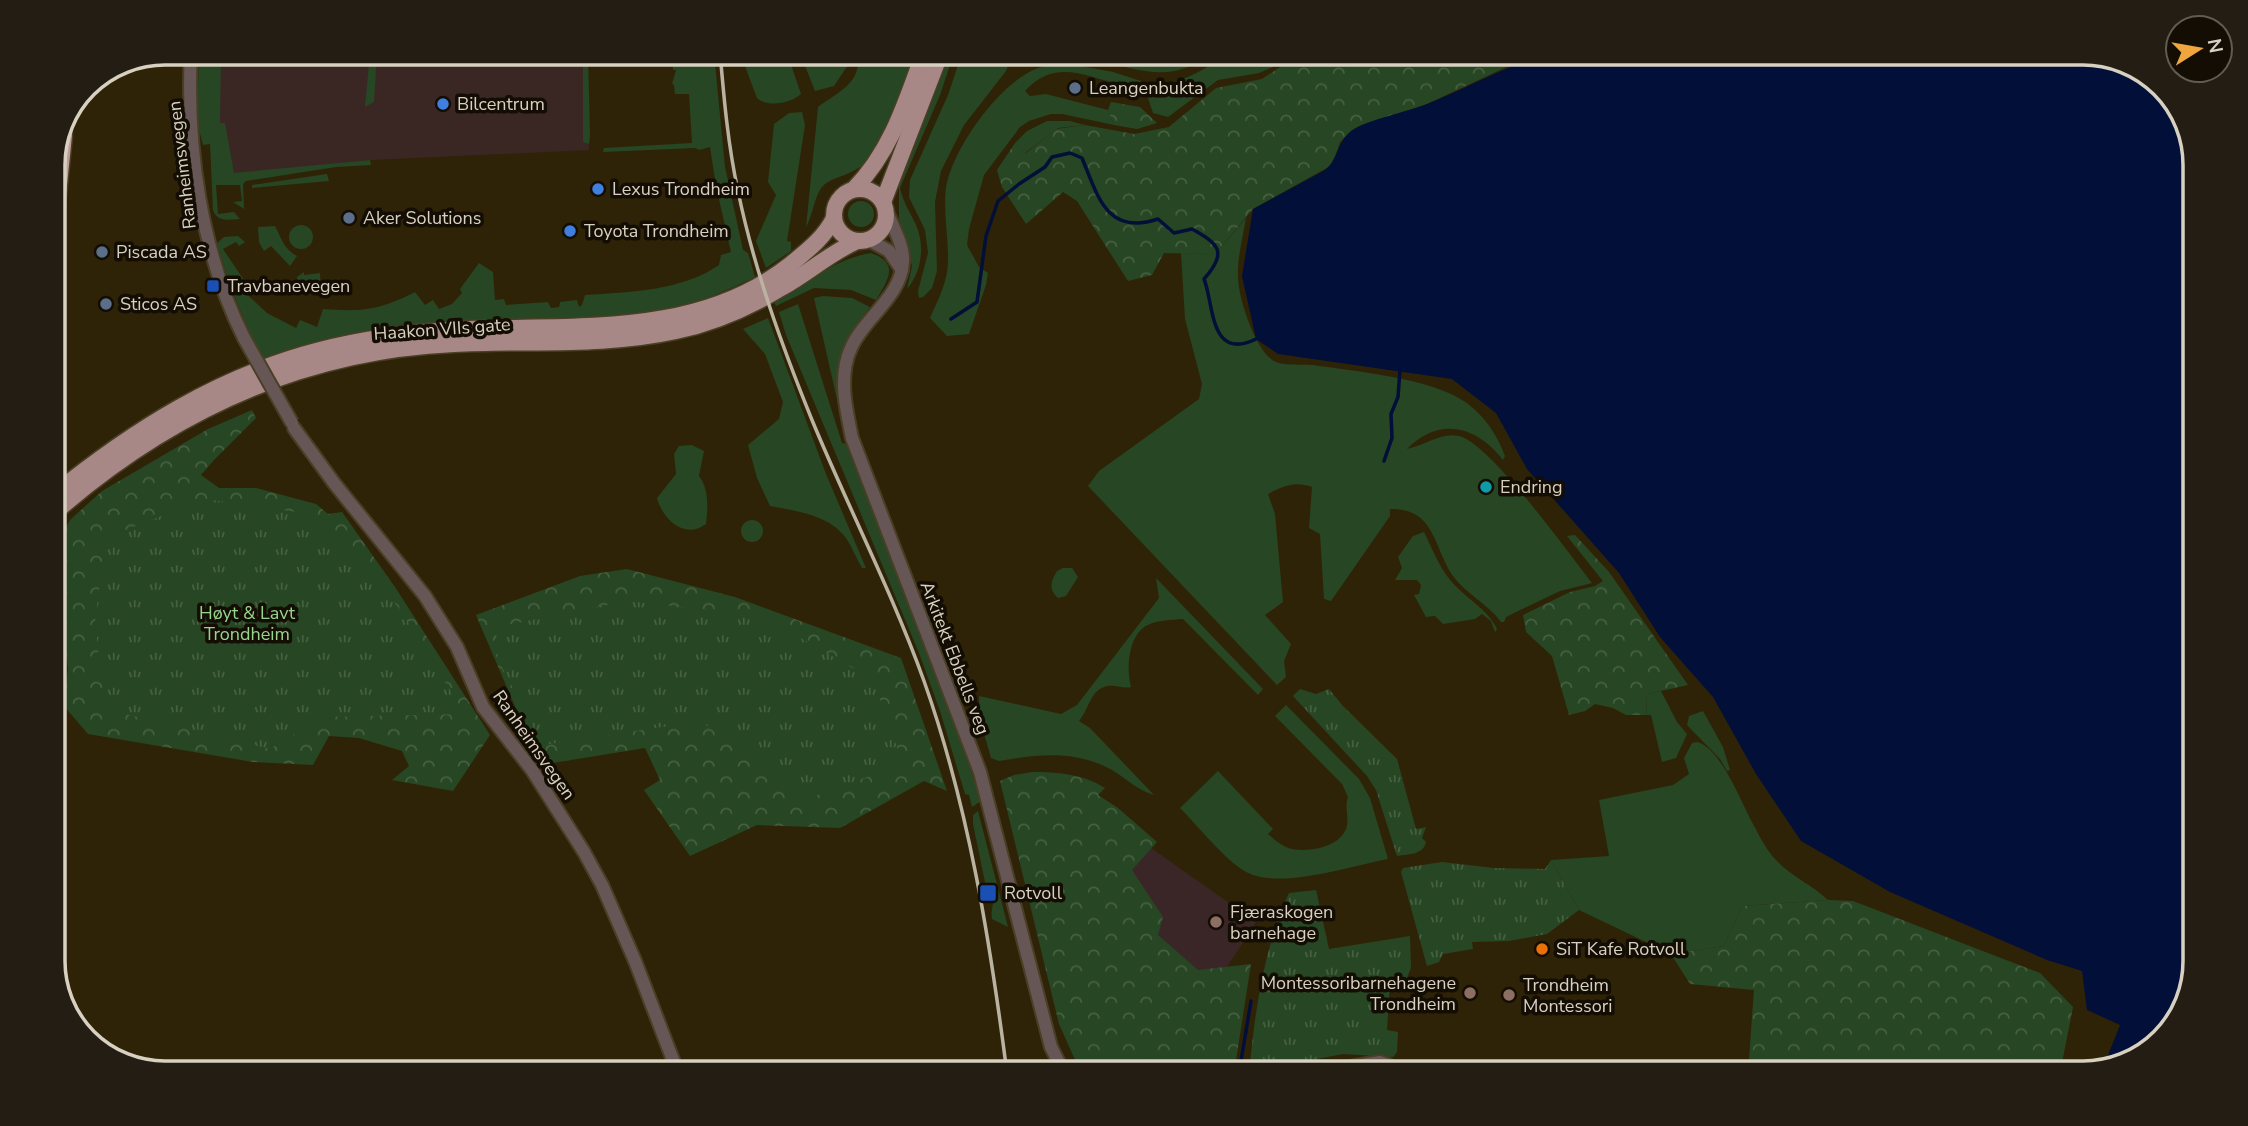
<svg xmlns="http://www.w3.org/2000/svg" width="2248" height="1126" font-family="'Nunito Sans',sans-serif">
	<defs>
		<pattern id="forest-crowns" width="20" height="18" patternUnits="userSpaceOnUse" patternTransform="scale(1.75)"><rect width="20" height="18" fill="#274623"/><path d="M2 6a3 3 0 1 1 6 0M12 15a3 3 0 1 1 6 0" fill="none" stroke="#466041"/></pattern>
		<pattern id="park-tufts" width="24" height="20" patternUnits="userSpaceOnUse" patternTransform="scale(1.75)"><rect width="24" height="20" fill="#274623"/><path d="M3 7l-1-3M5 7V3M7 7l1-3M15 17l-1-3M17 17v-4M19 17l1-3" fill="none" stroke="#466041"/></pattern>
	</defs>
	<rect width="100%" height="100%" fill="#2f2307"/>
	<path fill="#3a2724" d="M217,53H586L589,150L370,160L215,176Z"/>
	<path fill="#3a2626" d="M1046,835L1151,848L1256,922L1187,1029Z"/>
	<g fill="#274623">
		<path d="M199,53H221L220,123H225L234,173L370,160L371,165L336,167L246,181L243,184L244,209L233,202L242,201L240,185H216L218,214L234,212L240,219C229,220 217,222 213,210L210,144L203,145L197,122Z"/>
		<path d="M370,53H377L374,102L365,107Z"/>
		<path d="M588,53L590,136L589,144L583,142V53Z"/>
		<path d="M672,53H714L725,167L743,250L748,253L755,277C728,290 699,303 670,309C596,324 520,317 446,322C383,327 323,341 263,360C244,322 228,283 217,243L224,237L238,236L245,242L239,246L236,242L223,249L246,283L240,288L267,313L296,328L300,320L317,327L323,309C362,312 380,310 415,292L425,305L433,300L439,309L452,304L462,293L460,289L479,263L493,272L495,300L504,299L506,305L548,302L551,308L559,307L560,302L577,300L579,307L582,305L585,295C630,292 681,291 719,265L721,255L731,252L716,186L710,147L699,150L695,148L603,152L604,148L692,143L689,94H675L674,85L672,84L676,70H673Z"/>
		<path d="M740,53H787L801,94C791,103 768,108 757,98Z"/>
		<path d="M800,53H845L848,65L834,86L815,91Z"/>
		<path d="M857,53H917C904,88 893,125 871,156C856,177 832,175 822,187C814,197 813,215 806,227L818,107C839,91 863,83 857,53Z"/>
		<path d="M949,53H954L940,95L900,188C903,202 910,212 916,225C925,245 922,272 907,289L912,266L899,219V183Z"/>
		<path d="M962,53H1013L1006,71L964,125L941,171L935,202L937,271L932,288L923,297L919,298L918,291L928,253L925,230L909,197L910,180L948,95Z"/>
		<path d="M1228,53H1290L1273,67L1259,73L1218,80L1168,117L1153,113L1148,98L1152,85C1181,84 1205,70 1228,53Z"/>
		<path d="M1070,64L1113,72L1141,81L1135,98L1120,95L1122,85C1084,76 1055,58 1025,91L1030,96L1046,94L1108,110L1114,125L1062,114H1051L1029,121L1020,127L984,175L969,229L967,245L979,267L988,273L986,285L969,334L947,336L930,318C939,298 949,279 948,257C948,233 943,211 946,187C953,148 1000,82 1038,68C1048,64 1059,65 1070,64Z"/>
		<path d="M802,112L805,125L787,241L791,242V251L766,268L756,241L776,195L768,182L774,124L789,113Z"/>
		<path d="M1047,121H1070L1085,125L1058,128L1025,153L1015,143L1027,131Z"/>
		<path d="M327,174L329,181L252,188V185Z"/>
		<circle cx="861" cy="214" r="13"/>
		<path d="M1246,218C1243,237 1237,258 1238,277C1238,297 1256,354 1276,362C1286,366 1302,364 1313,365C1354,371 1418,377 1455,396C1479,408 1496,431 1505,456L1503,460C1477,426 1439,416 1407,449C1424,446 1441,432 1459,436C1489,442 1570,555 1592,583L1560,591L1506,617L1504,622H1501C1488,604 1466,594 1453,576C1433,546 1435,508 1390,509V516L1331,601L1324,599L1320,534L1309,528L1312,487C1295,481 1283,486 1268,494L1275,514L1283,602L1265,615L1291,644L1284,661L1286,677L1277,685L1088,486L1099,471L1199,399L1202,384L1185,319L1181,253L1215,254Z"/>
		<circle cx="301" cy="237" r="12"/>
		<path d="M275,226C282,239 283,248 297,256L290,266L271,246L264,251L259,242L258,227Z"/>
		<path d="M871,253C901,263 887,281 876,300L851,290L814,288L776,306L774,302C805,283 835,259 871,253Z"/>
		<path d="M304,272V275L320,273L321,292L297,281V277Z"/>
		<path d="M823,296L852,298L870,307C839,349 836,367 841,417L814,298Z"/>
		<path d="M798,304L842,443L846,444C893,562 943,680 981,801L972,807L969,795L965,794L940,711L919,653L786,335L779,312Z"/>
		<path d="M768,318L826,474L866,568H862C856,558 852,547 846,538C829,515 797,511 770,506L757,478L748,445L779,419L783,402L765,354L743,329Z"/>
		<path d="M692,445L704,451L699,476C709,489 708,508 706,524C685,540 663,520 657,498L676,474L674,454L679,446Z"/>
		<circle cx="752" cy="531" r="11"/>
		<path d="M1424,532C1432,548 1439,567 1451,581C1465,598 1488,609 1497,629L1495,632L1491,621L1482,614L1475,619L1443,624L1435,616L1426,617L1414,595L1419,594L1421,585L1417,580H1395L1402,568L1398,557L1413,536Z"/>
		<path d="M1063,568H1072L1078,577L1066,596L1058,598C1048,589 1051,581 1057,571Z"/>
		<path d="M1156,578L1263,689L1258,695L1183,619C1172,620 1158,620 1148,625C1128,634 1126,669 1131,687C1123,689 1116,685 1108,686C1090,689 1090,708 1079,721L1090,728L1154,795C1137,790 1127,779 1112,770C1076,750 1039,754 999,761L991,758L979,716V696L1061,714L1077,705L1159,598Z"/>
		<path d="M1661,691L1677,722L1687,734L1676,758L1662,762L1651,715H1646L1647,694Z"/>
		<path d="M1286,705L1359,779L1370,798L1388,859C1351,866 1279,890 1246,872C1225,860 1198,826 1180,808L1218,771L1273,829L1268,834C1275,840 1283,847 1292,849C1309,852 1338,848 1346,829C1350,819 1344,807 1348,797L1342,784L1275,716Z"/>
		<path d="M1703,711L1723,747L1730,770L1727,771L1720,759L1687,725L1689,716Z"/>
		<path d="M1697,742C1722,748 1743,808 1756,829C1761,840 1768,852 1777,861C1791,876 1812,885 1828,900L1742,906L1724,946L1671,954L1579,910L1551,860L1609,856L1599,800L1673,785L1689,774L1684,758L1692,743Z"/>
		<path d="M978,811L1008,927L992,919C990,904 999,901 986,887L973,824V815Z"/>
	</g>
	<g fill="url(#forest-crowns)">
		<path d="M1297,53H1550L1515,63L1427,104L1353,130L1340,142L1332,165L1253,209L1215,254L1164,253L1152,275L1128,281L1077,201L1063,192L1026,224L1002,187L997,170L1015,143L1026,153L1056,129L1085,125L1134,134L1169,127L1216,88L1262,79L1298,55Z"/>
		<path d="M1111,102L1140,107L1157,123L1137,129L1114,125L1108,110Z"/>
		<path d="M252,410L256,418L214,460L201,475L219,488H256L316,504L328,514L342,512L395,587L490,735L453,791L392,780L409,766L402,751L359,738L329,736L313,765L253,762L88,734L63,705L68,669L59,604L63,531L71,519L102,491L208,429Z"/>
		<path d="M1575,535L1609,572L1688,685L1647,694L1646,715H1626L1613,708L1595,704L1585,711L1569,715L1552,656L1526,632L1523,615L1570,592L1595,586L1603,581L1567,536Z"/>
		<path d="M627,569L735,597L901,658L947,791L924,781L840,828L757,825L690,856L644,790L660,780L645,748L540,765L476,615L580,576Z"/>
		<path d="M1032,772C1057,772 1083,774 1105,788L1098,795L1118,808L1157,842L1132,870L1163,917L1158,935L1198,970L1251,964L1234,1073H1084L1080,1071L1059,1024L1000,781L1014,775Z"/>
		<path d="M1828,900L1853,901L2040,973L2073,1007L2060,1073H1748L1754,990L1690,984L1671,954L1724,946L1742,906Z"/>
	</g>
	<g fill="url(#park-tufts)">
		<path d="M1073,52H1211V53C1175,81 1150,73 1108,63C1097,60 1081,58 1073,52Z"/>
		<path d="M205,499L310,514L399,608L465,714L322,717L270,749L105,709L95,623L105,538Z"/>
		<path d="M626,601L763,616L873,680L903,764L804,800L701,721L543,745L495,654L497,627Z"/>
		<path d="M1300,689L1316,694L1329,689L1343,706L1397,759L1416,829L1426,827L1422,838L1426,842C1423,855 1409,854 1397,856L1376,790L1367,776L1293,696Z"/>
		<path d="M1551,860L1579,910L1547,934L1509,941L1472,942L1473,949L1443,954L1439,962L1427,966L1401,872L1403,868L1442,862L1494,868L1545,869Z"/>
		<path d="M1316,890L1329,949L1410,936L1411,967L1407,978L1390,980L1387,1030L1398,1032L1397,1052L1393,1057L1343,1054L1306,1061L1286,1073H1249C1255,1012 1263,950 1289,893Z"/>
	</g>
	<path fill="#020f39" d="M2084,53L2133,64L2176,102L2195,157V962L2184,1011L2145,1055L2103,1068L2120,1025L2087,1010L2082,971L2047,960L1890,892L1801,841L1756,774L1713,697L1660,637L1619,573L1527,469L1496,413L1452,379L1278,354L1256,339L1242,276L1253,209L1325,170C1338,160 1337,142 1351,131C1366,120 1407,112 1427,104C1469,87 1506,66 1550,53Z"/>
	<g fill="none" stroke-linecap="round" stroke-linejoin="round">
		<g stroke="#020f39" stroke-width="3.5">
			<path d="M951,319L977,302L986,236L998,201L1019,184L1045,167L1052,157L1070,153L1082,158C1098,197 1107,236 1158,219L1174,233L1192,229C1219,244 1228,252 1204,279C1214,303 1209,362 1256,339"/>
			<path d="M1384,461L1392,438L1391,414L1398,397L1400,370"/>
			<path d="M1239,1073L1251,1001"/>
		</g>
		<g stroke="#4a3f25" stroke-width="16">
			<g id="minor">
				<path d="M191,52C186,148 201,252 244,338"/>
				<path d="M886,210C892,225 904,245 903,261C902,296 864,318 851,348C838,376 846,409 852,438L980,772L1051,1047L1064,1073"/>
				<path d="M869,240L889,251L902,270"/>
				<path d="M294,428L334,483L425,596L457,647L483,707L532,770L584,852L602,885L635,961L678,1073"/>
				<path d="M1315,1073L1380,1062L1388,1065L1394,1073"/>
			</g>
		</g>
		<g stroke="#4a3f25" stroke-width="19">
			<g id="major">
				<circle cx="860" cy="215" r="26"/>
				<path d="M854,189C891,151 906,102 924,52"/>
				<path d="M883,202L941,52"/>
				<path d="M53,495C133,430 219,376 320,350C363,339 406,333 450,330C566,323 694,341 791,264C808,250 824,238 834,218"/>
				<path d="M53,514C168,413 299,351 454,344C528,340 603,347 676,331C714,323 750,307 783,287C808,273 829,254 855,242"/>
			</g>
		</g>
		<g stroke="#4a3f25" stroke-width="21">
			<path id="highway" d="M53,234L63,135"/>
		</g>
		<use href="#minor" stroke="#665756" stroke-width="12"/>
		<use href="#major" stroke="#a78886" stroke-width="16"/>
		<use href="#highway" stroke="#c19b99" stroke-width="18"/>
		<path stroke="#bbb3a1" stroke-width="3.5" d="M720,52C724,99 728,145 738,191C754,269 782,346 812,420C848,507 892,592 924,681C969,808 990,941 1007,1073"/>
		<g stroke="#4a3f25" stroke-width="16" stroke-linecap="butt">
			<path id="minor-bridge" d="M244,338L292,423"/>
		</g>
		<use href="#minor-bridge" stroke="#665756" stroke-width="12"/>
	</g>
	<g fill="#5c6f8a" stroke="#130d04" stroke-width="2.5">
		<circle cx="1075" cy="88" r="7"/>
		<circle cx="349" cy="218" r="7"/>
		<circle cx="102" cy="252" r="7"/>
		<circle cx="106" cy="304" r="7"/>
	</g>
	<g fill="#3f7fe0" stroke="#130d04" stroke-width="2.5">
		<circle cx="443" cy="104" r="7"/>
		<circle cx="598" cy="189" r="7"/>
		<circle cx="570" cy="231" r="7"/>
	</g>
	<g fill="#1a4fb4" stroke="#130d04" stroke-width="2.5">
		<rect x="206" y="279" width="14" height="14" rx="3.5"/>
		<rect x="979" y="884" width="18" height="18" rx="3.5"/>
	</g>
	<circle fill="#0f9aa8" stroke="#130d04" stroke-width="2.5" cx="1486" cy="487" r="7"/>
	<g fill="#8d6e63" stroke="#130d04" stroke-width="2.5">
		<circle cx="1216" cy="922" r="7"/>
		<circle cx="1470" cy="993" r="7"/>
		<circle cx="1509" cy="995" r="7"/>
	</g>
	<circle fill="#e8710a" stroke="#130d04" stroke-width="2.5" cx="1542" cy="949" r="7"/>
	<g text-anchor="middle" stroke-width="7" stroke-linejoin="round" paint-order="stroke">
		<g font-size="18" fill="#d8d1c1" stroke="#130d04" text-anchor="start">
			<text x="1089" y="94">Leangenbukta</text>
			<text x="457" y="110">Bilcentrum</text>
			<text x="612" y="195">Lexus Trondheim</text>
			<text x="363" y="224">Aker Solutions</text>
			<text x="584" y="237">Toyota Trondheim</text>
			<text x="116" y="258">Piscada AS</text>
			<text x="227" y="292">Travbanevegen</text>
			<text x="120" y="310">Sticos AS</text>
			<text x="1500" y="493">Endring</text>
			<text x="1004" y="899">Rotvoll</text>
			<text x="1230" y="918">Fjæraskogen<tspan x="1230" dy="21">barnehage</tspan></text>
			<text x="1556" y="955">SiT Kafe Rotvoll</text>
			<text x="1456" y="989" text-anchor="end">Montessoribarnehagene<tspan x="1456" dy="21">Trondheim</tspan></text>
			<text x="1523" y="991">Trondheim<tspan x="1523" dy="21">Montessori</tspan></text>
		</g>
		<g font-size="18" fill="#d8d1c1" stroke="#130d04">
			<text transform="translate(182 165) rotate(-97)" y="6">Ranheimsvegen</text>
			<text transform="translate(442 329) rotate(-4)" y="6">Haakon VIIs gate</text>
			<text transform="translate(955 658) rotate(69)" y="6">Arkitekt Ebbells veg</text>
			<text transform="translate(534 745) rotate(55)" y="6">Ranheimsvegen</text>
		</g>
		<g font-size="18" fill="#97d58f" stroke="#130d04">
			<text x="247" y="619">Høyt &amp; Lavt<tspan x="247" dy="21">Trondheim</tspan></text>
		</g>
	</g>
	<path d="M0 0H2248V1126H0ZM165 65H2083A100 100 0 0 1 2183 165V961A100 100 0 0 1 2083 1061H165A100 100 0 0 1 65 961V165A100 100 0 0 1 165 65Z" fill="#231d13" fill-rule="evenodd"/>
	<path fill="none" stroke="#d8d1c1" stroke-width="3.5" d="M165 65H2083A100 100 0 0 1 2183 165V961A100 100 0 0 1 2083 1061H165A100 100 0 0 1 65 961V165A100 100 0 0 1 165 65Z"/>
	<g transform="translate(2199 49) rotate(79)"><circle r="33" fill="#130d04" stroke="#625b50" stroke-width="2"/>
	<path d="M0-5L12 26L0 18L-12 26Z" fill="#f0a63e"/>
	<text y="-10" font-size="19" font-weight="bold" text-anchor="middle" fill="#d8d1c1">N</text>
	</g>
</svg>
